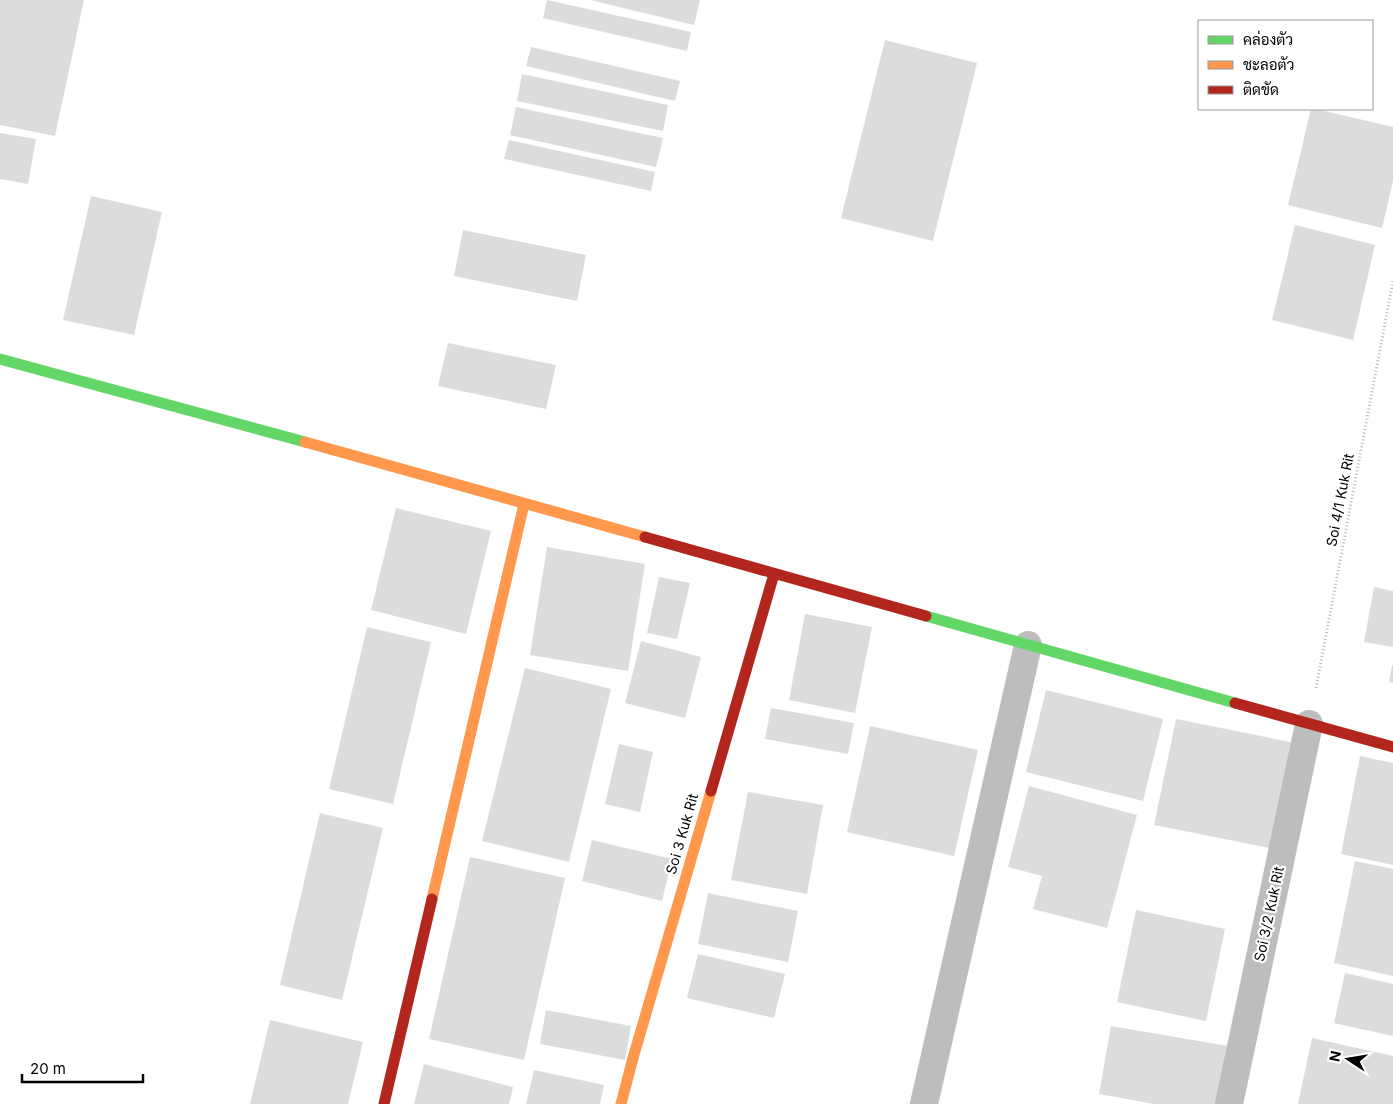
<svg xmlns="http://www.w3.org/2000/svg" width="1393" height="1104" font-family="Inter,Sarabun,sans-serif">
	<rect width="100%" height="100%" fill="#fff"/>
	<g fill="#dcdcdc">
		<path d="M0,0H84L55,136L0,125Z"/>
		<path d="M547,0L691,32L687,51L543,18Z"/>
		<path d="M590,0H700L694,25Z"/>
		<path d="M885,40L977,63L933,241L841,218Z"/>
		<path d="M531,47L680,81L675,101L526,66Z"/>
		<path d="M522,74L668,105L663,131L517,101Z"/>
		<path d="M516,107L663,138L656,167L510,135Z"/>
		<path d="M1311,109H1316L1393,127V181L1382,228L1288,205Z"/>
		<path d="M0,133L36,139L28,184L0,179Z"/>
		<path d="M509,140L655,172L651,191L504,159Z"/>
		<path d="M91,196L162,212L134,335L63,320Z"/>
		<path d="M1295,225L1375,245L1353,340L1272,320Z"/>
		<path d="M463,230L586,255L577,301L454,276Z"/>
		<path d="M448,343L556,365L546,409L438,386Z"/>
		<path d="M396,508L491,531L466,634L371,610Z"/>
		<path d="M547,547L645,564L628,671L530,655Z"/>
		<path d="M659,577L690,583L677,639L647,633Z"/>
		<path d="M1374,587L1393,591V647L1364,642Z"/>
		<path d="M805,614L872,627L855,713L789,700Z"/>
		<path d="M367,627L431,642L393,804L329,789Z"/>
		<path d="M641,641L701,657L685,718L625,703Z"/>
		<path d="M1392,665H1393V683L1389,682Z"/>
		<path d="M525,668L611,689L569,862L482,841Z"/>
		<path d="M1046,690L1163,719L1143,801L1026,772Z"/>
		<path d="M771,708L854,723L848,754L765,739Z"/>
		<path d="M1176,719L1295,743L1274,849L1154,825Z"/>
		<path d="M870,726L978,750L954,856L847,832Z"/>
		<path d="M619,744L653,752L640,812L605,804Z"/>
		<path d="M1360,756L1393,763V865L1341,854Z"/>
		<path d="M1029,786L1137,815L1107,928L1033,909L1042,876L1008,867Z"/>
		<path d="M748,792L823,805L807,894L731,880Z"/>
		<path d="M320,813L383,828L342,1000L280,985Z"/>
		<path d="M592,840L672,859L662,901L582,881Z"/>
		<path d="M470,857L565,878L524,1060L429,1039Z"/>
		<path d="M1355,861L1393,869V976L1334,963Z"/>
		<path d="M708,893L798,911L788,962L698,944Z"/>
		<path d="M1136,910L1225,929L1206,1021L1117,1002Z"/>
		<path d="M698,954L785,974L774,1018L687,998Z"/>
		<path d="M1345,973L1393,984V1036L1334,1023Z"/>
		<path d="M546,1010L631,1026L625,1060L540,1044Z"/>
		<path d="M270,1020L363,1042L348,1104H250Z"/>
		<path d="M1111,1026L1228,1046L1218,1104H1154L1099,1094Z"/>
		<path d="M1312,1038L1393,1056V1104H1298Z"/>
		<path d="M424,1064L513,1087L509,1104H414Z"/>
		<path d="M534,1070L604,1085L600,1104H526Z"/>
	</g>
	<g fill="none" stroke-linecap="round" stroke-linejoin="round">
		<path stroke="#b8b8b8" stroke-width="3" stroke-dasharray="1 2.5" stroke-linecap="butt" d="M1316,688L1393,281"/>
		<g stroke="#bdbdbd" stroke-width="28">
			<path d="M924,1104L1028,645"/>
			<path d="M1229,1104L1309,724"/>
		</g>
		<g stroke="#63d668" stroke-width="11">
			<path d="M0,359L305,442"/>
			<path d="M926,616L1235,703"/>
		</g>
		<g stroke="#ff974d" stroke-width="11">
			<path d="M305,442L645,537"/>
			<path d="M432,899L524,504"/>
			<path d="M621,1104L633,1058L711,791"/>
		</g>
		<g stroke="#b3261e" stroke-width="11">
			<path d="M645,537L926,616"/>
			<path d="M1235,703L1393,747"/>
			<path d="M711,791L774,574"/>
			<path d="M384,1104L432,899"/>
		</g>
	</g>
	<g text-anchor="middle" stroke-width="4.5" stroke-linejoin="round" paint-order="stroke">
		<g font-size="14" fill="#000" stroke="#fff">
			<text transform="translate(1340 500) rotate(-79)" y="5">Soi 4/1 Kuk Rit</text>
			<text transform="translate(682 834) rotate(-74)" y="5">Soi 3 Kuk Rit</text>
			<text transform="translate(1269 914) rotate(-78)" y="5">Soi 3/2 Kuk Rit</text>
		</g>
	</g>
	<rect x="1198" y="20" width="175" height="90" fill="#ffffff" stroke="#999999"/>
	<rect x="1208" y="36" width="25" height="8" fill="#63d668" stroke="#999999"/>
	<text x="1243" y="45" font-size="15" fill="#000000">คล่องตัว</text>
	<rect x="1208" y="61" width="25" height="8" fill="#ff974d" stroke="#999999"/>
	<text x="1243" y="70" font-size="15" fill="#000000">ชะลอตัว</text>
	<rect x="1208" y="86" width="25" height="8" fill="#b3261e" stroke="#999999"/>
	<text x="1243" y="95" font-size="15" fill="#000000">ติดขัด</text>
	<g transform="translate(1348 1059) rotate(282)" stroke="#ffffff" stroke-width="4" paint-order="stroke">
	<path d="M0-4L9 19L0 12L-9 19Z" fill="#000000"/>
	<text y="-8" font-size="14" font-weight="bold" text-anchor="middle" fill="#000000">N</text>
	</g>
	<path d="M22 1074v8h121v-8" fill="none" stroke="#000000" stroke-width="2.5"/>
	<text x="30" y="1074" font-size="15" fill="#000000" stroke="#ffffff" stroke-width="4" paint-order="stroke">20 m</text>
</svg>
